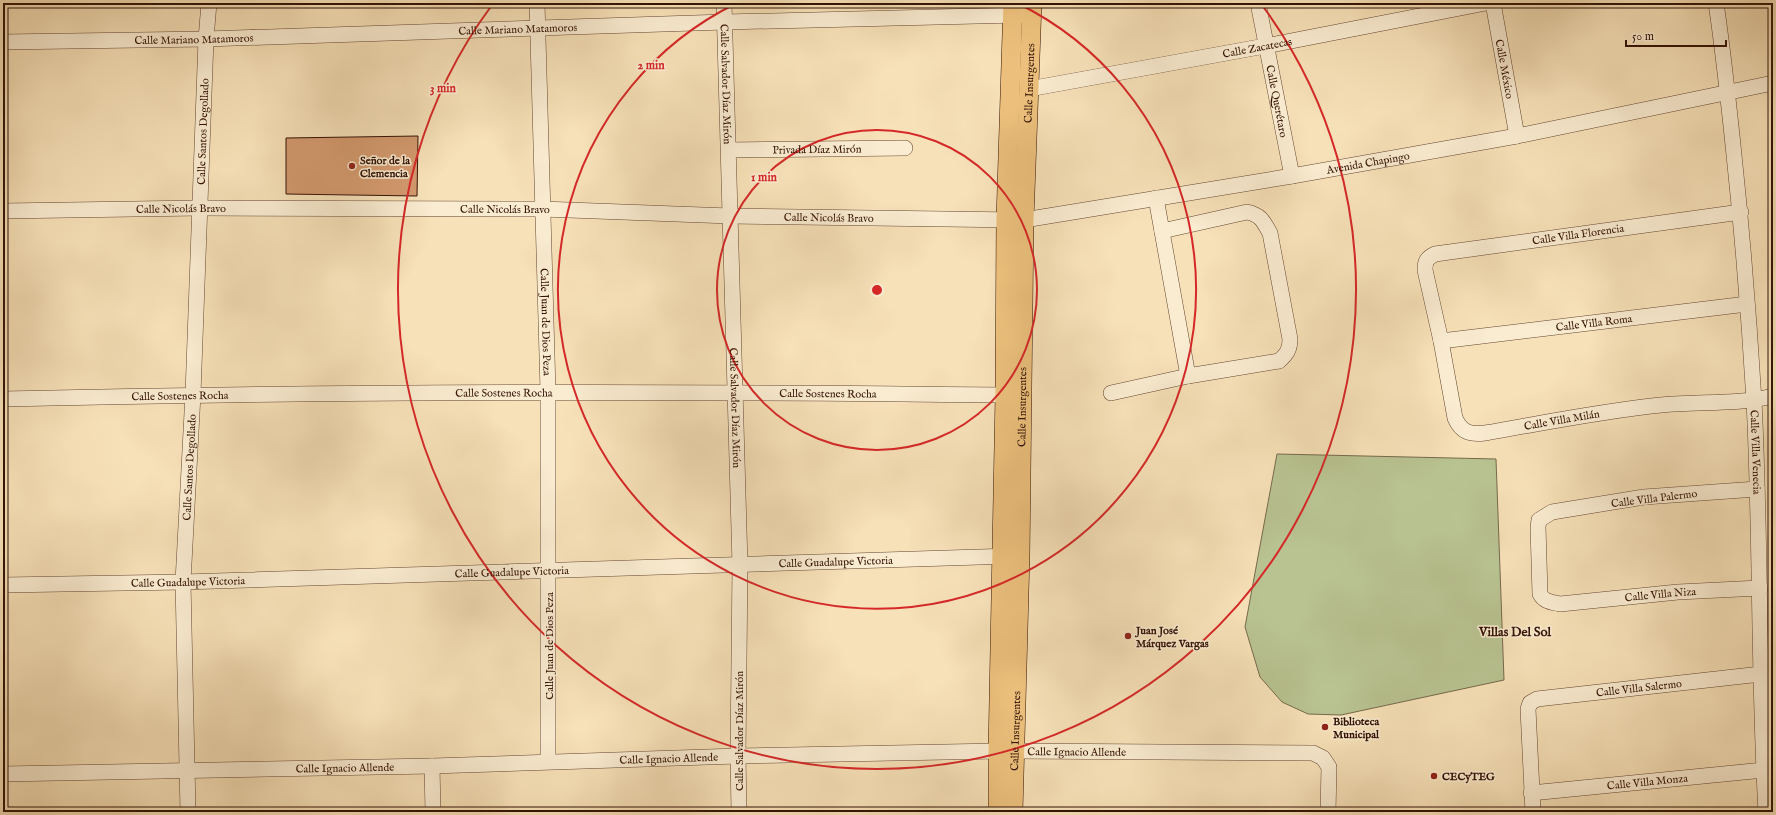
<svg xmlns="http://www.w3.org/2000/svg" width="1776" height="815" font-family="'IM FELL English',serif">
	<rect width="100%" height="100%" fill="#f7e1b8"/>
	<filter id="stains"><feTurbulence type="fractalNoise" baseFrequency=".005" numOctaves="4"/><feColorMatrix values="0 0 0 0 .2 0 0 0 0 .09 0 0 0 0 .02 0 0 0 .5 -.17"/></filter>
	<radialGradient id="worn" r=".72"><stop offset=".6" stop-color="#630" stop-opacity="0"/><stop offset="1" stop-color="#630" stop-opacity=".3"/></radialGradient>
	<path fill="#b9c392" stroke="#766a4c" d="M1277,454L1496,459L1504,680L1341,715L1308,714L1282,702L1260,677L1245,627Z"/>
	<path fill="#d3996e" stroke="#331205" d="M418,136L417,196L286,194V138Z"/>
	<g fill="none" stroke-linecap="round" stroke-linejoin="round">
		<g stroke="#644632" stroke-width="16">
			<g id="minor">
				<path id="s1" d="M537,3L548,391V761"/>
				<path id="s2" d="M724,3L740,565L738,756L739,812"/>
				<path id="s3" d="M1258,3L1292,176"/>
				<path id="s4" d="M1493,3L1517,136"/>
				<path id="s5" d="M1716,3C1723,50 1728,97 1733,145C1742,230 1749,315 1754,401C1761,538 1758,675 1766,812"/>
				<path id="s6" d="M3,42L206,39L725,22L1023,15"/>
				<path id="s7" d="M1029,89L1265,46L1486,3"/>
				<path id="s8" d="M729,150L905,148"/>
				<path d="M1156,198L1188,376"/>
				<path id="s9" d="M3,211L199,208L542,209L730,216L1024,220L1292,176L1517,136L1773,83"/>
				<path id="s10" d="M1741,212L1435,254C1427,258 1425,261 1425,270L1441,341L1455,418C1461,432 1470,435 1485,433C1543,423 1602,411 1661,405C1699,401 1737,405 1773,396"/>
				<path id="s11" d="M1441,341L1747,304"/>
				<path d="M1111,393L1188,376L1279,361C1287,354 1290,349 1290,339L1270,233C1263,221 1261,215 1247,212L1162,231"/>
				<path id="s12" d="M3,399C337,391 671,391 1005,395"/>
				<path id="s13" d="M1757,489L1644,497L1552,512L1539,520L1538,527L1540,594C1544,602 1552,602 1560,604L1678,592L1760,588"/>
				<path id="s14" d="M3,585L183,582L1012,556"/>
				<path d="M432,766L433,812"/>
				<path id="s15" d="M3,774L432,766L738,756L998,751L1313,753L1323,758L1329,767L1328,812"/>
				<path id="s16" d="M1531,793L1764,770"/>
				<path id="s17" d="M188,812L183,582L193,394L206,39L209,3"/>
				<path id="s18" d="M1533,812L1528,709L1530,703L1537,699L1761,674"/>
			</g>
		</g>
		<g stroke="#331205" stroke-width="20">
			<g id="major">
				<path d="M998,812V751L1005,395L1006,219L1013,3"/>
				<path id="s19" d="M1013,812L1020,556L1024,220L1032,3"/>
			</g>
		</g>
		<use href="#minor" stroke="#faecd1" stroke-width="15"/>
		<use href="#major" stroke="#ecc07c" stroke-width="19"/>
	</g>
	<g fill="none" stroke="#d62828" stroke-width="2">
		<circle cx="877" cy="290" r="160"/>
		<path d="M1017 3A319 319 0 1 1 737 3"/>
		<path d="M1262 5A479 479 0 1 1 492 5"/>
	</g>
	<g fill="#8f2418" stroke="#faecd1" stroke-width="1.5">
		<circle cx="352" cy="166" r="4"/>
		<circle cx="1128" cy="636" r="4"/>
		<circle cx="1325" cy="727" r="4"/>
		<circle cx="1434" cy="776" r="4"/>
	</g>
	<g text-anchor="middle" stroke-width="3" stroke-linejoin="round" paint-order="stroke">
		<g font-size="11" fill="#331205" stroke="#faecd1">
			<text dy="4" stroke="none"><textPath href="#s6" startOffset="515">Calle Mariano Matamoros</textPath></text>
			<text dy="4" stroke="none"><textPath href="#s6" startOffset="191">Calle Mariano Matamoros</textPath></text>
			<text dy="4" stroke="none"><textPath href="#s7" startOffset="232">Calle Zacatecas</textPath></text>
			<text dy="4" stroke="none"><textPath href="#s4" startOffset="67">Calle México</textPath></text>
			<text dy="4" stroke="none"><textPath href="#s2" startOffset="81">Calle Salvador Díaz Mirón</textPath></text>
			<text dy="4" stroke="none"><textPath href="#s19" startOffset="729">Calle Insurgentes</textPath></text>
			<text dy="4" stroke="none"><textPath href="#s3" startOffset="100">Calle Querétaro</textPath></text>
			<text dy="4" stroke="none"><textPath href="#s17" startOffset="681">Calle Santos Degollado</textPath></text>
			<text dy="4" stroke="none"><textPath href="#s8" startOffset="88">Privada Díaz Mirón</textPath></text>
			<text dy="4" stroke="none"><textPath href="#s9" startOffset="1370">Avenida Chapingo</textPath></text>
			<text dy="4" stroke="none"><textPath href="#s9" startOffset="178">Calle Nicolás Bravo</textPath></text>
			<text dy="4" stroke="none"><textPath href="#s9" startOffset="502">Calle Nicolás Bravo</textPath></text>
			<text dy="4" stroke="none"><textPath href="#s9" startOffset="826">Calle Nicolás Bravo</textPath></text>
			<text transform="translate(1578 234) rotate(-8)" y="4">Calle Villa Florencia</text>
			<text dy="4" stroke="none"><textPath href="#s1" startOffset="319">Calle Juan de Dios Peza</textPath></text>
			<text dy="4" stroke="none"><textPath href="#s11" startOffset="154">Calle Villa Roma</textPath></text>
			<text dy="4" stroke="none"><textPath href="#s12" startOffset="501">Calle Sostenes Rocha</textPath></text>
			<text dy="4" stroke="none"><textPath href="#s12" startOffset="825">Calle Sostenes Rocha</textPath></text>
			<text dy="4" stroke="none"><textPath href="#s12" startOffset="177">Calle Sostenes Rocha</textPath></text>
			<text dy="4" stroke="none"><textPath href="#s2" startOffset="405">Calle Salvador Díaz Mirón</textPath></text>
			<text dy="4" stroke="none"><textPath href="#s19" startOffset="405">Calle Insurgentes</textPath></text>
			<text dy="4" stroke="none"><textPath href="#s10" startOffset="595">Calle Villa Milán</textPath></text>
			<text dy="4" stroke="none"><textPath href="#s5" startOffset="451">Calle Villa Venecia</textPath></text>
			<text dy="4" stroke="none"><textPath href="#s17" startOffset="345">Calle Santos Degollado</textPath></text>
			<text transform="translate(1654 498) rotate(-7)" y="4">Calle Villa Palermo</text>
			<text dy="4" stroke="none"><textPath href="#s14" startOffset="833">Calle Guadalupe Victoria</textPath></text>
			<text dy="4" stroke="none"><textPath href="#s14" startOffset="509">Calle Guadalupe Victoria</textPath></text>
			<text dy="4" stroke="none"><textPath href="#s14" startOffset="185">Calle Guadalupe Victoria</textPath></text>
			<text dy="4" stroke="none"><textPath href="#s13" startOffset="420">Calle Villa Niza</textPath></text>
			<text transform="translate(549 646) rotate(-90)" y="4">Calle Juan de Dios Peza</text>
			<text dy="4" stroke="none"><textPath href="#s18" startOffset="220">Calle Villa Salermo</textPath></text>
			<text transform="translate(739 731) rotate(-90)" y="4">Calle Salvador Díaz Mirón</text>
			<text dy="4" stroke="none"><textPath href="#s19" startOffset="81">Calle Insurgentes</textPath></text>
			<text dy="4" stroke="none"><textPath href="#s15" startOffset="1074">Calle Ignacio Allende</textPath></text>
			<text dy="4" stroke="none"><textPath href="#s15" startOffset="666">Calle Ignacio Allende</textPath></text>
			<text dy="4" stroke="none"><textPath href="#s15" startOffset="342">Calle Ignacio Allende</textPath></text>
			<text dy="4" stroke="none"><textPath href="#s16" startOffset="117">Calle Villa Monza</textPath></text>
		</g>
		<g font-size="11" font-weight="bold" fill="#331205" stroke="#faecd1" text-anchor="start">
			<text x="360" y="164">Señor de la<tspan x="360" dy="13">Clemencia</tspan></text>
			<text x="1136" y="634">Juan José<tspan x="1136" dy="13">Márquez Vargas</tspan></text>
			<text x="1333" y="725">Biblioteca<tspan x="1333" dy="13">Municipal</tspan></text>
			<text x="1442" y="780">CECyTEG</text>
		</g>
		<g font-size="13" font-weight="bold" fill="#331205" stroke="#faecd1">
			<text x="1515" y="636">Villas Del Sol</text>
		</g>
	</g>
	<circle cx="877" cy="290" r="6" fill="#d62828" stroke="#faecd1" stroke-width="2"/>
	<g font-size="12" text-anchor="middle" font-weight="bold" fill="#d62828" stroke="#faecd1" stroke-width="3" stroke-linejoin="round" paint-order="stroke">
		<text x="651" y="69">2 min</text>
		<text x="443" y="92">3 min</text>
		<text x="764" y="181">1 min</text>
	</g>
	<rect width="1776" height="815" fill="none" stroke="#f7e1b8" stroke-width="16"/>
	<rect x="4" y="4" width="1768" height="807" fill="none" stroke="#331205" stroke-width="2"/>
	<rect x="8" y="8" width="1760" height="799" fill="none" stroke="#331205"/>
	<path d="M1626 40v6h100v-6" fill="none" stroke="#331205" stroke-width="2"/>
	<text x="1632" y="40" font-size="12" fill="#331205" stroke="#faecd1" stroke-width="3" paint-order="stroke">50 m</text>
	<rect width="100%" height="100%" filter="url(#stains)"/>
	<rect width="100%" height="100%" fill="url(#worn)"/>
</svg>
